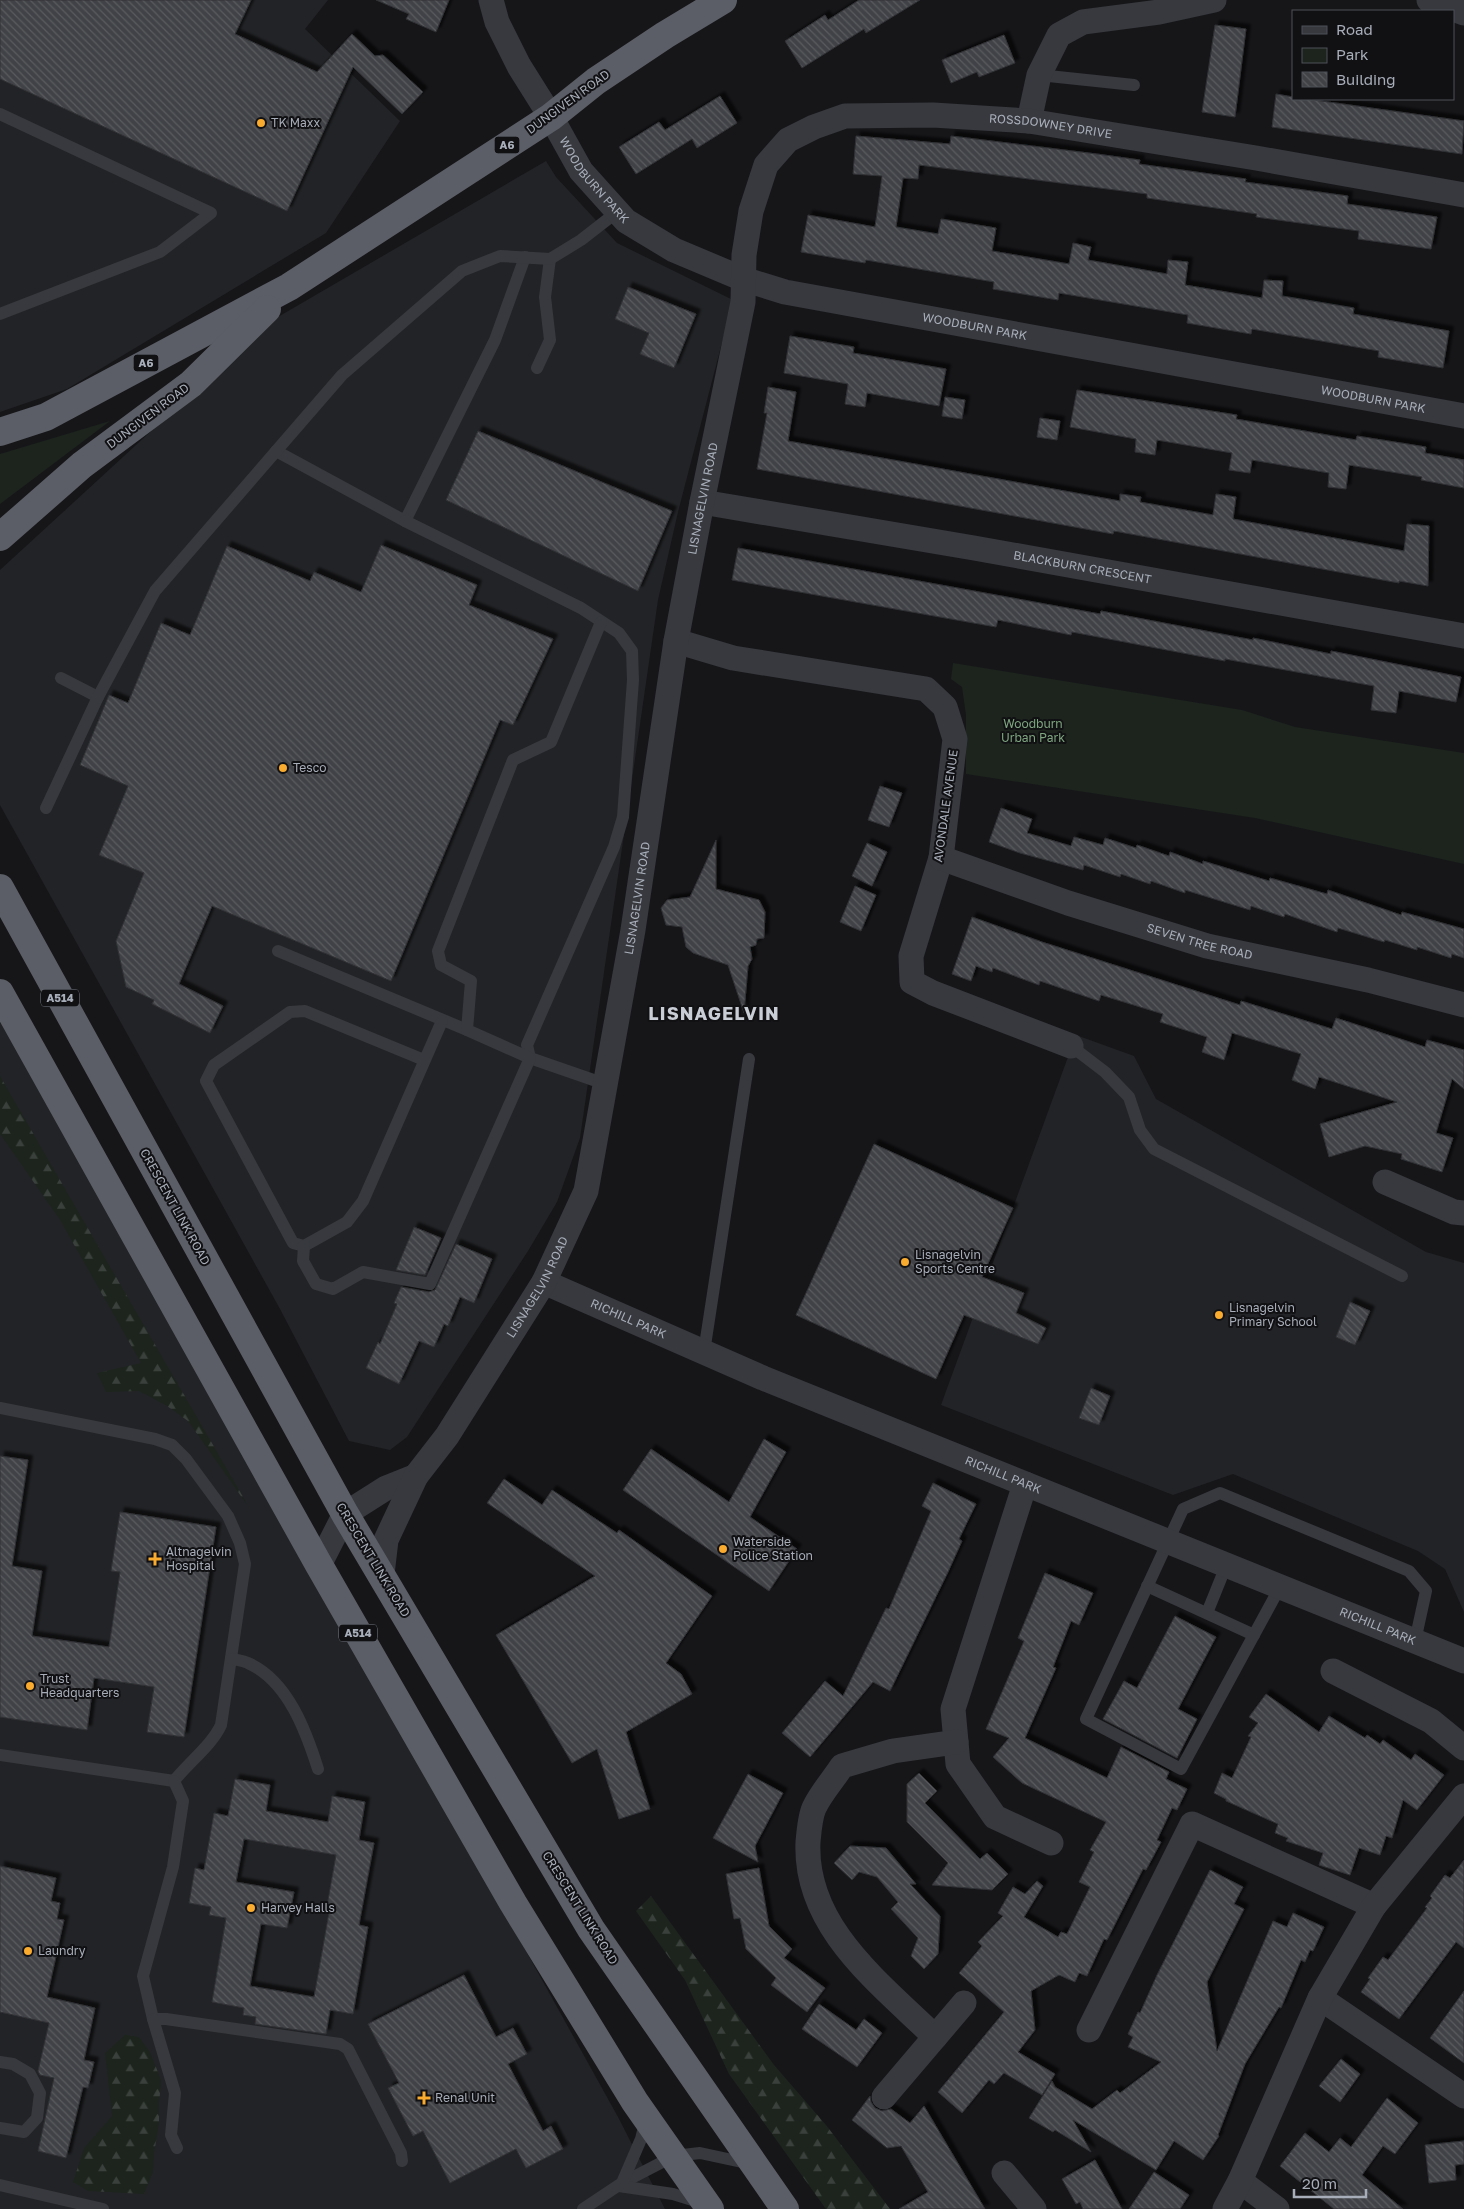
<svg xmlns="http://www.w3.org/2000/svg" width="1464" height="2209" font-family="'Golos Text',sans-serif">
	<defs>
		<pattern id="forest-firs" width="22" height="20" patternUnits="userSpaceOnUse" patternTransform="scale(1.25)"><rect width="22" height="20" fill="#1c241d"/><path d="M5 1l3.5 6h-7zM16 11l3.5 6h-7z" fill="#3a413c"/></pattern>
		<pattern id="building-back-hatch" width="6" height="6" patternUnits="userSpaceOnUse" patternTransform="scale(1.25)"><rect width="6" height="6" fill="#404246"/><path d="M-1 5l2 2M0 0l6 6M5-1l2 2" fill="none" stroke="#595b5f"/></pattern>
		<filter id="shadow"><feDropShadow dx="4.5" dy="-4.5" stdDeviation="1" flood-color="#0009"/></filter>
	</defs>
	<rect width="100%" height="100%" fill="#161619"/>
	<g fill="#222326">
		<path d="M0,0H328L305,29L400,121L326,233L67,389L0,412Z"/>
		<path d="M546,161L556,177L617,243L733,300L678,512L658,600L580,1138L557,1202L528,1251L407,1437L390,1450L349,1441L280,1309L0,805V570L271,321Z"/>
		<path d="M0,1002L618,2117L665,2209H0Z"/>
		<path d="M1076,1035L1134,1056L1156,1099L1426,1252L1464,1263V1612L1445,1569L1418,1551L1233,1474L1173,1495L941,1405Z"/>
	</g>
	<g fill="#1c241d">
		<path d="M110,421L0,504V454Z"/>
		<path d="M953,663L1242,710L1295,727L1464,753V864L1255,818L966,774V715L962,687L951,679Z"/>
	</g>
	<g fill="url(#forest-firs)">
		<path d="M0,1076L250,1509L188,1421L167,1406L139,1391L106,1392L97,1373L141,1363L60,1220L0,1134Z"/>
		<path d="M651,1896L774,2065L826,2125L890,2209H826L729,2074L685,1980L636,1911Z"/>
		<path d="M125,2035L139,2037L150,2052L161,2080L159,2105V2123L154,2154L153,2172L144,2194L88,2191L73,2182L84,2148L112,2116L105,2053Z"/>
	</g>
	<g fill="url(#building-back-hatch)" stroke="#303135" fill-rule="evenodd" filter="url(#shadow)">
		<path d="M0,0H251L235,34L317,72L352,34L375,56L383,55L423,92L402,114L353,67L287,211L0,79Z"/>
		<path d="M376,0H449L436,32L406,19L409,14Z"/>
		<path d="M859,0H920L866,33L864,29L802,68L785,41L825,15L828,20Z"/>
		<path d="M1215,25L1246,29L1235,117L1202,112Z"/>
		<path d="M1004,35L1015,63L979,77L977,72L951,83L942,60Z"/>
		<path d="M1276,94L1293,97V99H1307L1464,121L1462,154L1272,127Z"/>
		<path d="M720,96L737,123L697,148L692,139L636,174L619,147L659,122L665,130Z"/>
		<path d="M856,136L950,144L951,136L1097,154L1140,160L1139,164L1246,179L1245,182L1348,196L1347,204L1437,217L1431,249L1358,239L1359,231L1256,217L1257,214L1147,198V194L919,165L918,179L903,178L896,227L938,234L941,219L996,228L992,251L1069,264L1073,243L1091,247L1088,260L1167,274L1168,260L1188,262L1185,285L1262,298L1264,280L1283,281L1282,296L1354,308L1353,314L1449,331L1443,368L1378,357L1379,351L1252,329L1251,334L1187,323L1188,315L1059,293L1058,300L993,289L994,282L866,260L865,263L801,252L808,215L875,227L882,176L853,174Z"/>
		<path d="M628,287L696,314L674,368L640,354L649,333L615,319Z"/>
		<path d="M790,336L854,347L853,353L946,369L939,406L867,393L865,407L845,404L848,384L784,373Z"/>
		<path d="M768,387L796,392L788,441L1120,501V494L1141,497L1140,502L1213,515L1216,494L1236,497L1233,519L1404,551L1407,524L1429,526L1428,586L1399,581V583L1114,531L1113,534L757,469L767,413H764Z"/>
		<path d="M1077,390L1237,415L1236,419L1356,440L1357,436L1426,447L1425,453L1464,460V488L1421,480L1422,477L1349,465L1346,489L1328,487L1329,473L1252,460L1250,473L1229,470L1232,453L1157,440L1155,455L1135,452L1136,439L1070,427Z"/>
		<path d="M945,397L965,400L962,419L942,416Z"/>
		<path d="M1040,418L1060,421L1057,440L1037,437Z"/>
		<path d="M478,431L672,511L638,591L446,500Z"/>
		<path d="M381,545L477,585L469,605L553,639L513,725L500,720L391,981L212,906L179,984L223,1006L210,1033L152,1004L154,1000L126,987L116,941L144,873L99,855L128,786L80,765L109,695L128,703L161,623L190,635L227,546L310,581L314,572L361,592Z"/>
		<path d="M738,548L1100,614L1101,611L1253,640V638L1331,654V651L1461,677L1456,702L1399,691L1396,713L1371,710L1374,686L1225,659V661L1072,632L1071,635L998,620L996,627L732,580Z"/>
		<path d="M880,786L902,793L889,827L868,820Z"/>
		<path d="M1001,808L1032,819L1027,833L1071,846L1074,837L1103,845L1105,838L1136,848L1137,845L1169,856L1170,852L1203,864V861L1269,881L1270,878L1327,894L1328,890L1401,915L1402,912L1464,929V958L1452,954L1451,958L1417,947V950L1385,940L1384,942L1338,928L1337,932L1285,914L1284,917L1251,906L1250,910L1185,890V893L1151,881L1150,884L1121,874L1120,877L1084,865L1083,870L1020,853L989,842Z"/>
		<path d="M716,840V889L759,900L765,912L764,938L757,939L756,945L750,947L752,959L748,966L744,1013L728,965L693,953L686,947L682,927L666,925L661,908L667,900L690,897Z"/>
		<path d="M867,843L887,852L872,886L852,876Z"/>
		<path d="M855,886L876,895L861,931L840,922Z"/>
		<path d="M972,917L1042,942L1240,1005L1241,1001L1332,1029L1336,1018L1425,1047L1427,1040L1464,1050V1089L1452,1079L1436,1133L1453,1138L1442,1172L1401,1159L1402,1154L1365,1146L1329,1157L1320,1124L1397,1102L1319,1077L1315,1089L1292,1080L1301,1054L1232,1033L1224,1060L1202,1052L1207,1037L1160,1022L1163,1014L1101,995L1099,1001L1040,981L1039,985L993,968L992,972L976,966L971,981L952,974Z"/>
		<path d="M874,1144L1013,1208L982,1277L1024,1293L1016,1313L1046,1328L1038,1344L964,1315L936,1379L796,1315Z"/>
		<path d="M414,1227L441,1238L425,1275L396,1270Z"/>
		<path d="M456,1244L492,1259L474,1303L460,1297L448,1326L444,1324L434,1347L419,1341L399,1384L366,1368L378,1342L380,1344L397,1304L394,1303L401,1287L429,1292L435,1290Z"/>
		<path d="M1350,1302L1370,1311L1355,1345L1336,1337Z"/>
		<path d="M1091,1388L1110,1396L1099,1425L1079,1418Z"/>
		<path d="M764,1439L786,1452L750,1517L797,1549L769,1591L623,1490L651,1449L729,1502Z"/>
		<path d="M0,1456L28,1460L12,1566L42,1571L32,1636L109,1647L120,1572L111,1571L120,1512L216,1527L184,1737L147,1732L154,1687L94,1678L87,1730L0,1717Z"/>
		<path d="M504,1479L542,1505L552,1490L617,1533L619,1530L712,1596L666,1663L681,1674L692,1694L626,1732L650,1809L619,1819L597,1749L572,1763L496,1635L595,1576L487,1503Z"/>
		<path d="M933,1483L976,1504L959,1539L962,1541L948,1572L890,1691L873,1682L810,1757L782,1733L825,1681L843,1696L886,1608L889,1609L931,1511L922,1506Z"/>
		<path d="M1045,1573L1093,1593L1079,1625L1071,1621L1053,1667L1056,1668L1025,1738L1107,1778L1121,1747L1169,1772L1166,1779L1187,1789L1177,1810L1172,1808L1157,1840L1161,1842L1146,1870L1143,1869L1107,1940L1104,1939L1087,1976L1079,1973L1075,1982L1059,1975L1031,1991L1035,2030L1018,2052L1055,2074L1042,2095L1004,2073L994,2084L989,2080L962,2113L938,2092L1004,2012L959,1973L982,1946L978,1942L1003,1916L998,1913L1013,1887L1025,1894L1037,1881L1043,1886L1024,1917L1058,1937L1061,1932L1067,1934L1090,1887L1079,1882L1094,1852L1090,1850L1106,1822L1022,1783L993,1757L1009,1738L986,1729L1024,1641L1018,1638Z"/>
		<path d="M1175,1616L1216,1637L1178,1709L1197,1719L1177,1758L1103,1719L1124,1681L1137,1688Z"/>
		<path d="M1266,1694L1319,1732L1329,1716L1365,1738L1367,1735L1380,1744L1383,1740L1411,1760L1415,1754L1444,1775L1417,1810L1403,1800L1392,1838L1386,1836L1380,1855L1359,1848L1350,1875L1319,1865L1323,1853L1286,1841L1288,1838L1275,1833L1278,1824L1226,1801V1799L1214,1793L1222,1773L1232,1778L1251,1737L1248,1736L1258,1723L1249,1717Z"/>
		<path d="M919,1773L937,1791L925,1803L980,1859L987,1853L1008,1874L992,1890L932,1885L948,1863L907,1822V1784Z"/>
		<path d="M748,1774L783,1793L755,1846L758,1862L713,1838Z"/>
		<path d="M235,1779L270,1785L266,1811L328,1822L332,1796L365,1802L359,1840L374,1843L359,1925L368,1927L353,2014L330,2010L326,2034L255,2024L256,2017L243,2015L244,2008L212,2002L226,1918L209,1915L211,1907L189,1903L195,1868L204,1870L214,1813L228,1816ZM244,1839L336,1855L327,1906L330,1907L314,1997L250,1986L261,1924L287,1928L294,1892L236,1882Z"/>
		<path d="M850,1846L886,1848L916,1884H910L940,1916L938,1954L924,1969L911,1956L918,1938L891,1909L898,1902L877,1877L859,1872L852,1880L834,1863Z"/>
		<path d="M1464,1860V1948L1456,1942L1399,2019L1361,1992L1370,1979L1368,1978L1383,1957L1388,1960L1427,1908L1425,1907L1432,1898L1430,1896L1445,1875L1450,1878Z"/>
		<path d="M0,1866L56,1878L51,1901L60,1903L57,1919L64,1920L47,1997L95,2008L84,2060L94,2062L88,2088L83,2087L66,2158L38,2151L54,2078L40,2075L38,2071L49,2023L0,2012Z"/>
		<path d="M759,1868L769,1926L792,1949L784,1958L825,1988L807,2012L771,1985L776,1978L746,1949L740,1918L734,1919L726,1874Z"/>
		<path d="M1210,1870L1243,1887L1234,1904L1244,1909L1207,1982L1217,2051L1273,1921L1287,1927L1293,1913L1324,1927L1313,1951L1310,1950L1305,1962L1301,1960L1281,2008L1279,2007L1245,2064L1218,2135L1219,2136L1203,2160L1174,2141L1156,2170L1073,2120L1091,2152L1055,2130L1053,2132L1029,2118L1052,2081L1055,2087L1092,2109L1117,2090L1120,2093L1161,2062L1128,2047L1133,2037L1128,2034L1138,2012L1140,2013L1157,1975Z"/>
		<path d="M464,1975L496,2037L513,2028L527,2054L508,2064L543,2131L551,2126L563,2149L526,2168L516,2149L450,2183L423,2131L413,2136L388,2088L399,2083L368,2024Z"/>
		<path d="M1464,1991V2063L1430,2038Z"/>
		<path d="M819,2004L856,2030L864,2019L882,2033L857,2067L802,2029Z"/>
		<path d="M1341,2059L1360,2074L1340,2102L1319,2086Z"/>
		<path d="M870,2096L871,2102L875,2108L882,2111L891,2109L910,2123L924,2106L985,2209H899L928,2192L901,2146L887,2148L852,2120Z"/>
		<path d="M1387,2098L1418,2123L1395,2154L1383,2146L1362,2175L1403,2209H1334L1280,2166L1305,2133L1329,2152L1340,2138L1351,2147Z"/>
		<path d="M1464,2141V2164L1455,2165L1456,2180L1429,2183L1425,2145Z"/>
		<path d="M1095,2160L1122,2209H1083L1080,2202L1076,2204L1062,2179Z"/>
		<path d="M1154,2172L1189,2195L1180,2209H1129Z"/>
	</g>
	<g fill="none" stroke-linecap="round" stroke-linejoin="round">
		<g stroke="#37393e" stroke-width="12">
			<path d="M1039,75L1134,85"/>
			<path d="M0,114L211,213L160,252L0,314"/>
			<path d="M537,368L550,340L545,297L550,259"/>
			<path d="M276,451L405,521L495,340L525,257"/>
			<path d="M405,521L581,608L619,633L632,651L633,680L623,817L614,847L527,1045L530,1058L605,1084"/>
			<path d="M61,678L98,697"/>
			<path d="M46,808L98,697L155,591L342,375L462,271L500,256L550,259L581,240L617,212"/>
			<path d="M278,951L467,1030"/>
			<path d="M1071,1046L1105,1072L1129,1097L1140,1130L1154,1149L1402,1276"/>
			<path d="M424,1060L305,1011L290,1012L214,1065L206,1081L293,1243L304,1246L347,1222L363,1201L442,1021"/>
			<path d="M304,1246L303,1261L316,1284L333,1289L363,1272L430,1284L530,1058L467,1030L471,981L441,965L438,951L513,760L551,742L601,622"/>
			<path d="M704,1352L749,1059"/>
			<path d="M0,1408L155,1439L172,1445L186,1459L228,1516L240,1543L245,1564L221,1725C212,1745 188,1763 174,1781L0,1755"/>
			<path d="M1147,1586L1254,1635"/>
			<path d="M1280,1587L1181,1769L1086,1719L1183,1509L1220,1493L1409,1571L1426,1591L1415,1641"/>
			<path d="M1207,1613L1226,1566"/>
			<path d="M232,1659C238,1660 245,1661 250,1664C288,1682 306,1731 318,1769"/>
			<path d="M174,1781L183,1801L173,1867L143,1976L153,2019H166L340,2044L348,2049L401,2153L402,2161"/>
			<path d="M153,2019L175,2093L171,2135L177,2148"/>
			<path d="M0,2062L13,2064L30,2074L40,2093L37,2118L24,2132L0,2128"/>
			<path d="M622,2183L674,2156L700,2153L751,2164"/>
			<path d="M0,2185L103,2209"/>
			<path d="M619,2186L673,2194L702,2203"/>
			<path d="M583,2209L622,2183L641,2139L646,2119"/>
		</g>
		<g stroke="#37393e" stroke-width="25">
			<path id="s1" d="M491,0L497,22L519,66L551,117L581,171L626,221L674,250L743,279L785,292L1464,416"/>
			<path d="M1429,0L1464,13"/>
			<path d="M1029,121L1039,75L1059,35L1083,22L1159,12L1214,0"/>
			<path id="s2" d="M702,502L974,548L1464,636"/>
			<path d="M676,641L733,658L926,689L945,707L955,739L941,858L911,956L912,982L933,993L1071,1046"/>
			<path id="s3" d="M941,858L1068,903L1207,946L1368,980L1464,1005"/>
			<path d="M1385,1182L1454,1212L1464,1213"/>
			<path id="s4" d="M544,1282L763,1378L1464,1661"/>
			<path d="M1025,1484L953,1709L958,1764L995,1817L1051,1843"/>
			<path d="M319,1565L345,1514L386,1488L416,1476"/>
			<path id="s5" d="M382,1574L386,1540L416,1476L447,1436L544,1282L586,1191L633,930L676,641L702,502L743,302L744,255L751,211L766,165L788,140L814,127L845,116L933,115L1029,121L1256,158L1464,195"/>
			<path d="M1333,1671L1431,1721L1464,1748"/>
			<path d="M1320,1998L1464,2096"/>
			<path d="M1089,2030L1192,1824L1374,1906"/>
			<path d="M935,2037C880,1983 804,1927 808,1842C809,1831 810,1817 814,1808C821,1793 833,1780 842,1766L893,1751L956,1742"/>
			<path d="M884,2097L964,2003"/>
			<path d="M1004,2173L1034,2209"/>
			<path d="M1240,2181L1277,2209"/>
			<path d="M1225,2209L1240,2181L1320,1998L1374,1906L1464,1796"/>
		</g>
		<g stroke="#5b5e66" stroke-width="28">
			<path d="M0,432L46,417L289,287L551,117L596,81L665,35L723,0"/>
			<path d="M0,537L82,465L191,384L267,309"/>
			<path d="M0,888L345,1514L591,1929L785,2209"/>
			<path d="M0,993L319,1565L513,1903L635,2102L710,2209"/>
		</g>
	</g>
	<g fill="#f8ab2f" stroke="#111114" stroke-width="2">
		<circle cx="261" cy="123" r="5"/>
		<circle cx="283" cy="768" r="5"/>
		<circle cx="905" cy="1262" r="5"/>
		<circle cx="1219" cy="1315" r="5"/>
		<circle cx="723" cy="1549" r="5"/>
		<path d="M152.5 1551.5h5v5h5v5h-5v5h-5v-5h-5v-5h5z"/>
		<circle cx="30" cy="1686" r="5"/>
		<circle cx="251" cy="1908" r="5"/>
		<circle cx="28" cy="1951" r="5"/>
		<path d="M421.5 2090.5h5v5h5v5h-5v5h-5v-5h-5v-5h5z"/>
	</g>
	<g text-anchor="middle" stroke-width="4" stroke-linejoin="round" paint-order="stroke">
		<g fill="#111114" stroke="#7b7f88" stroke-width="1">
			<rect x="494.5" y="136.5" width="25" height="17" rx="4"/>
			<rect x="133.5" y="354.5" width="25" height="17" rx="4"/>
			<rect x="41" y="989.5" width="38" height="17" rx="4"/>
			<rect x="339" y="1624.5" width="38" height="17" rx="4"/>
		</g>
		<g font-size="11" font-weight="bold" fill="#a8aeb9">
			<text x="507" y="149">A6</text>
			<text x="146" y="367">A6</text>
			<text x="60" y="1002">A514</text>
			<text x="358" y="1637">A514</text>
		</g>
		<g font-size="12" fill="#a8aeb9" stroke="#111114">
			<text transform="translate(568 102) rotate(-36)" y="4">DUNGIVEN ROAD</text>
			<text dy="4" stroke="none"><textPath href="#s5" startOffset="1782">ROSSDOWNEY DRIVE</textPath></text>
			<text dy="4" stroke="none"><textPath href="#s1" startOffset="209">WOODBURN PARK</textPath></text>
			<text dy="4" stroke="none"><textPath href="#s1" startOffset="629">WOODBURN PARK</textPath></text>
			<text dy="4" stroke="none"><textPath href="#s1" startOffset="1034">WOODBURN PARK</textPath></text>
			<text transform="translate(148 416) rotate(-37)" y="4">DUNGIVEN ROAD</text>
			<text dy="4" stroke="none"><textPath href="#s5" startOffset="1140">LISNAGELVIN ROAD</textPath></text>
			<text dy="4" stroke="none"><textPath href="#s2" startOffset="386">BLACKBURN CRESCENT</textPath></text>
			<text transform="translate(946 806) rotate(-82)" y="4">AVONDALE AVENUE</text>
			<text dy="4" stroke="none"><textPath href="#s5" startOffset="735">LISNAGELVIN ROAD</textPath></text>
			<text dy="4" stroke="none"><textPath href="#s3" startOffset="272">SEVEN TREE ROAD</textPath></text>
			<text transform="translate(175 1207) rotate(61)" y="4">CRESCENT LINK ROAD</text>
			<text dy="4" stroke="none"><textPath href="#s5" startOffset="330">LISNAGELVIN ROAD</textPath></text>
			<text dy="4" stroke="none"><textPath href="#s4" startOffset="92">RICHILL PARK</textPath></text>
			<text dy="4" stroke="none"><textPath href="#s4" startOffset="498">RICHILL PARK</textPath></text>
			<text transform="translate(373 1560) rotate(59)" y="4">CRESCENT LINK ROAD</text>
			<text dy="4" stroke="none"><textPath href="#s4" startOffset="902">RICHILL PARK</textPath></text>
			<text transform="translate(580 1908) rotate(58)" y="4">CRESCENT LINK ROAD</text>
		</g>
		<g font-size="12" fill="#a8aeb9" stroke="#111114" text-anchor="start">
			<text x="271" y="127">TK Maxx</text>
			<text x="293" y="772">Tesco</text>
			<text x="915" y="1259">Lisnagelvin<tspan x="915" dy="14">Sports Centre</tspan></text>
			<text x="1229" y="1312">Lisnagelvin<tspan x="1229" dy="14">Primary School</tspan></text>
			<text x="733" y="1546">Waterside<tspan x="733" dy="14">Police Station</tspan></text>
			<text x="166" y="1556">Altnagelvin<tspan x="166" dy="14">Hospital</tspan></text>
			<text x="40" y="1683">Trust<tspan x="40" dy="14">Headquarters</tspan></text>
			<text x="261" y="1912">Harvey Halls</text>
			<text x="38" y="1955">Laundry</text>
			<text x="435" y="2102">Renal Unit</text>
		</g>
		<g font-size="12" fill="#7ea57f" stroke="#111114">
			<text x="1033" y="728">Woodburn<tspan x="1033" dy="14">Urban Park</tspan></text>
		</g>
		<g font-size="18" font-weight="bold" letter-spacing="1" fill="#c9cdd5" stroke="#111114">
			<text x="714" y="1020">LISNAGELVIN</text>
		</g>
	</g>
	<rect x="1292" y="10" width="162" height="90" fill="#111114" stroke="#4d5056"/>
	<rect x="1302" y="26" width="25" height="8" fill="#37393e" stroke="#4d5056"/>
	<text x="1336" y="35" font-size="15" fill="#a8aeb9">Road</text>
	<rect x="1302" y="48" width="25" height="15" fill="#1c241d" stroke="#4d5056"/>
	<text x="1336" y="60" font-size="15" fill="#a8aeb9">Park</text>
	<rect x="1302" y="72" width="25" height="15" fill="url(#building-back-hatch)" stroke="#4d5056"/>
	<text x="1336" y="85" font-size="15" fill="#a8aeb9">Building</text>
	<path d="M1294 2189v8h72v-8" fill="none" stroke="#a8aeb9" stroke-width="2.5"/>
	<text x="1302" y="2189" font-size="15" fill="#a8aeb9" stroke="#111114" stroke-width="4" paint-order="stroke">20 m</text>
</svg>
